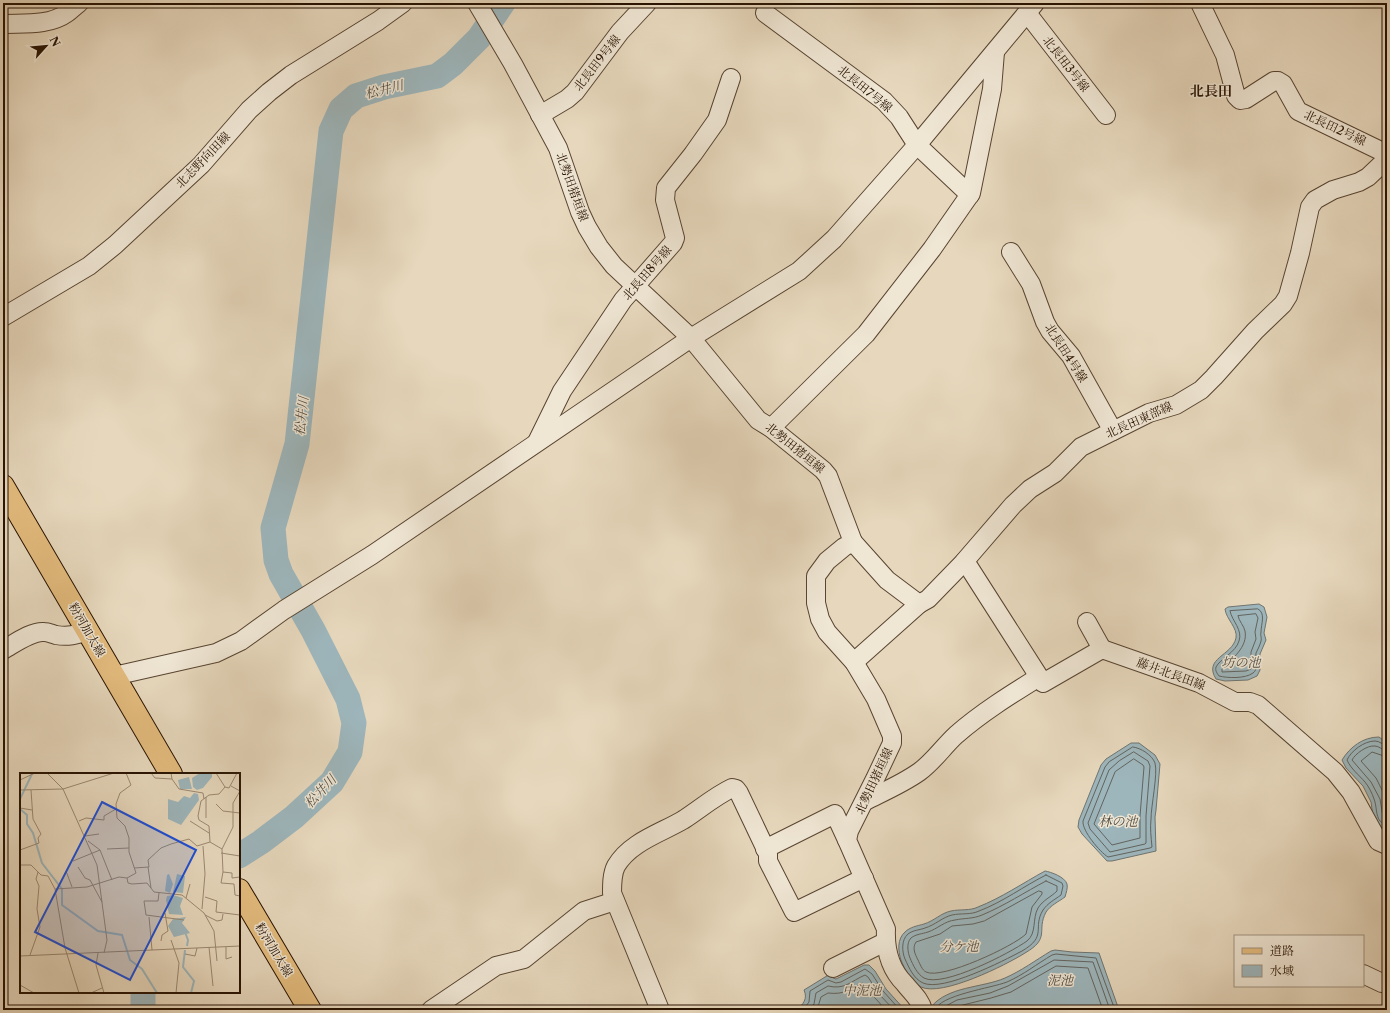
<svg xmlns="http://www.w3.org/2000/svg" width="1390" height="1013" font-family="'Libre Caslon Text','Noto Serif JP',serif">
	<rect width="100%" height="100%" fill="#e7d8bd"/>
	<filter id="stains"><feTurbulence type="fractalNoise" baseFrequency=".005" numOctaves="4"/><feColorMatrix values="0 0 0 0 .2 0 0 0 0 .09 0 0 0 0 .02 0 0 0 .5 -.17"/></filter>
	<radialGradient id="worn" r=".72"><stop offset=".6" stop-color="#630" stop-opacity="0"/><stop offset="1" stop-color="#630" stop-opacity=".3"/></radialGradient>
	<g fill="#9db6bc" stroke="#6e7572">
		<path d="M1259,604L1264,607L1267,617L1264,633L1266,640L1260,654V670L1257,676L1248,680L1225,681L1216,679C1203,658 1232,656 1236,638C1238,628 1226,619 1225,609L1228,607Z"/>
		<path d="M1379,737L1387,743V829L1380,827L1373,816L1371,802L1363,786L1346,768L1342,760C1350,747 1363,737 1379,737Z"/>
		<path d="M1131,743H1139L1155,755L1160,764L1156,810L1155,817L1156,851L1112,861H1107L1082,834L1078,827L1079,820L1101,765L1106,759Z"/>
		<path d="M1045,871C1051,872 1065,877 1067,884C1068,888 1066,893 1065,897C1058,902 1051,905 1046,912C1036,931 1051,938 1025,953C1006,965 942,997 921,987C911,982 905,970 901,960C898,951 897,939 905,932C910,927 917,926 924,924C934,921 941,913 951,911C960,909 970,911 978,907C1001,898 1023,883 1045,871Z"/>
		<path d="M1055,950L1072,952L1099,953L1119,1010H931V1007C948,986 982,988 1005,978C1021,971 1036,960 1051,951Z"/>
		<path d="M864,965H869L875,971L886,989L905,1010H797C803,1004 808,999 804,990L830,974L833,978L836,979Z"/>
	</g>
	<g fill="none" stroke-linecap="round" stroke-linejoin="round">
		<g stroke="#62645f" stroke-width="1">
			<path d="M1258,609C1266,613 1261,624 1261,632C1260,635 1262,638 1261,641C1260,645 1258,649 1256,653C1255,659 1259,669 1253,673C1245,679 1227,678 1219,676C1217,673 1215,671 1216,667C1220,659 1236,652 1239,641C1243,630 1232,621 1230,611Z"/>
			<path d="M1256,614L1258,618L1255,632L1256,639L1251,652V669L1246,671L1222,672V669C1232,659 1248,647 1245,631C1244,626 1239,621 1238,616Z"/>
			<path d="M1387,745C1382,745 1380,741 1375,741C1364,741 1351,751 1347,760C1351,769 1359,775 1365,782C1369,787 1372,793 1374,799C1378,809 1374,822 1387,825"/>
			<path d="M1133,747C1141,748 1152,755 1155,763C1158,774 1151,806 1151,819C1150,828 1151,837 1152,847L1150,848L1108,857C1100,852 1082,831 1083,821L1105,767L1109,762Z"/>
			<path d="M1387,751C1382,750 1379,746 1375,746C1367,745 1355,754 1352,760L1371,782L1380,799L1383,817L1387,820"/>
			<path d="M1134,752L1148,761L1150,766L1146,816V843L1145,844L1110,852L1090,829L1088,823L1109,770L1119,761Z"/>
			<path d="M1387,757L1372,752L1361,761L1376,778L1385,796L1387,808"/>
			<path d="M1134,759L1143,765L1144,767L1140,816V838L1112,845L1094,824L1115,772Z"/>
			<path d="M1046,875L1062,883L1063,886L1061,895C1054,900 1048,903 1043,910C1032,928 1048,936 1022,951C1003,961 943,992 923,983C914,979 909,968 905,959C902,952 901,940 908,934C913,930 920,930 925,928C935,925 943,917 952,915C961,913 971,915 979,911C1003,902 1024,886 1046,875Z"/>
			<path d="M1046,881L1057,886V891C1051,897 1043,900 1038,908C1032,919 1037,933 1027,941C1010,953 943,988 924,978C917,974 913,965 910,958C908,953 906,943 911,938C916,934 922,934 928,932C937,929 945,921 955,920C964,918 973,919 982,915C1004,906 1025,892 1046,881Z"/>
			<path d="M1039,891L1042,892V894L1032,907L1026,934C1014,946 942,980 926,972C922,970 920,964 918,960C915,954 912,948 916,942L940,934L952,926L973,924L984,921Z"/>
			<path d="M803,1010L809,1002L810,991L828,980L836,983L841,982L865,969L872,974L883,991L900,1010"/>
			<path d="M810,1010L814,1004L816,993L828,986C845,990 851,981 865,975L868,977L879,994L894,1010"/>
			<path d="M817,1010L821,997L828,993C845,995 849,989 863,983L875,998L886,1010"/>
			<path d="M935,1010C939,995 992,988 1007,982C1023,975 1037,964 1052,955L1056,954L1096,958L1115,1010"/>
			<path d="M940,1010L942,1008L957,1000L990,993L1008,986L1054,960L1093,962L1110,1010"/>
			<path d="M951,1010L959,1006L991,998L1011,992L1056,966L1088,968L1103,1010"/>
		</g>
		<g stroke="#9db6bc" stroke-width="25">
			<path d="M239,856L261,842L294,817L332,782L350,752L354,723L348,699L313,630L281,574L276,560L273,528L297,444L331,131L341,109L356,96L384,87L437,76L453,64L479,38L503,3"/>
			<path d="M143,992V1010"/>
		</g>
		<g stroke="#584431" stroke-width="20">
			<g id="minor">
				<path d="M477,3L513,64L558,148L580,212L587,227L599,247L614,266L691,338L758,420L771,428L823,470L828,476L853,542L844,547L827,561L816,576V603L820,619L827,632L854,662L876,699L892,736V743L875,779L849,831L847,840L886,929C885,950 890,969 905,984C912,993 920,999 923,1010"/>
				<path d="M1200,3L1225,55L1236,96L1240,100L1246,99L1274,81H1278L1283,84L1298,111L1387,154"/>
				<path d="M765,13L884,101L899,117L917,145L970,195"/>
				<path d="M1027,13L1106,115"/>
				<path d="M3,24C24,23 49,26 67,13C71,10 75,6 79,3"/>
				<path d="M540,115L567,99L575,92L620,32L647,3"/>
				<path d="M1011,252L1031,284L1045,322L1050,331L1071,356L1113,431"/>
				<path d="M3,317L89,266L115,245L201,165L249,110L269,92L291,75L378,21L403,3"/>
				<path d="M771,428L866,334L932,249L971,193L992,89L995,52"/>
				<path d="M537,442L562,391L623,300L673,243L675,238L665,200L666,188L693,154L717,120L731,78"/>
				<path d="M853,542L887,580L919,604L928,599L963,563L1013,505L1030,489L1055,473L1081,447L1149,413L1176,405L1201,390L1214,377L1255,331L1283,304L1288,296L1300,253L1310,207L1315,200L1333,190L1359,182L1368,177L1387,159"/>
				<path d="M965,561L1043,683L1102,649L1199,683L1235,702H1250L1258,705L1335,772L1351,792L1378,841L1387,845"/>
				<path d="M1087,622L1102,649"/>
				<path d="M3,650C14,644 31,631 44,632C48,632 52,634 56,635C68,637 76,635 87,631"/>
				<path d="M854,662L919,604"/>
				<path d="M114,676L216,653L241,641L284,610L372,555L691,338L799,271L834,239L917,145L1035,3"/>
				<path d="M865,801C883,792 902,784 919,772C933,762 943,747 956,735C981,713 1010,695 1039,677"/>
				<path d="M765,849L835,814L847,840"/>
				<path d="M833,968L885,942"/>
				<path d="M1363,974L1382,983L1387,984"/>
				<path d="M431,1010L496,966L524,959L584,911L615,901"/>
				<path d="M660,1010L612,893C612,884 612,874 616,866C630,842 661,833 683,820C700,809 715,796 732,788L736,789L739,793L768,854V861L794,912L864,878"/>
			</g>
		</g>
		<g stroke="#281302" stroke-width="24">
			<g id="major">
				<path d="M3,486L171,774"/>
				<path d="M239,890L310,1010"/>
			</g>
		</g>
		<use href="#minor" stroke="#efe6d4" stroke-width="18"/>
		<use href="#major" stroke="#e4bc7e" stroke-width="22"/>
	</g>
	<g text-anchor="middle" stroke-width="3" stroke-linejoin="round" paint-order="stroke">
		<g font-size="12" fill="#281302" stroke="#efe6d4">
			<text transform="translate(597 63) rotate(-52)" y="4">北長田9号線</text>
			<text transform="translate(1066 64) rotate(52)" y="4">北長田3号線</text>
			<text transform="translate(865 89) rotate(39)" y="4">北長田7号線</text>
			<text transform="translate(1335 128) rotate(25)" y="4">北長田2号線</text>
			<text transform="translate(203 160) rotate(-46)" y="4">北志野向田線</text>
			<text transform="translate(572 187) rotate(70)" y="4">北勢田猪垣線</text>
			<text transform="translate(647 273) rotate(-49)" y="4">北長田8号線</text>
			<text transform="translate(1066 353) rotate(57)" y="4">北長田4号線</text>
			<text transform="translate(1139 420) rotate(-24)" y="4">北長田東部線</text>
			<text transform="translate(795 448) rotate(39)" y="4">北勢田猪垣線</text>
			<text transform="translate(87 630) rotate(60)" y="4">粉河加太線</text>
			<text transform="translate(1171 674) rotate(20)" y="4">藤井北長田線</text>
			<text transform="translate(874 781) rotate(-65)" y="4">北勢田猪垣線</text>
			<text transform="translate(274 950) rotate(59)" y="4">粉河加太線</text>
		</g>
		<g font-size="13" font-style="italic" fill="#514c43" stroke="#efe6d4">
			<text transform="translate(384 89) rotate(-14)" y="5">松井川</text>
			<text transform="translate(301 416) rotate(-84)" y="5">松井川</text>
			<text x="1241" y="667">坊の池</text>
			<text transform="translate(320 791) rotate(-47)" y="5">松井川</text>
			<text x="1118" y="826">林の池</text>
			<text x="959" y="951">分ケ池</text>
			<text x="1060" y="985">泥池</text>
			<text x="862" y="995">中泥池</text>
		</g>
		<g font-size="14" font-weight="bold" fill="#281302" stroke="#efe6d4">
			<text x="1211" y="96">北長田</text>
		</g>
	</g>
	<g transform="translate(20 773)">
		<rect width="220" height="220" fill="#e7d8bd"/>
		<path d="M180,0H192V4L183,15L177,17L173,14L172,5ZM169,4L172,16H160L158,7ZM174,20L178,21L179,27L161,52L148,46V26L158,29L164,23L170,25ZM149,101L153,111L150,120L145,118L147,102ZM157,101L165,103L163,120L153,119ZM153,122L163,125L160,133L163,142L149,141L146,127L147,123ZM166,144L162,150L170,160L154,164L148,153L153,146Z" fill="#9db6bc"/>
		<path fill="none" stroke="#9db6bc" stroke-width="2" d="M0,26L12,1M0,36L7,42V51L13,60L22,90L42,116V132L78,158L102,162L110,187L122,196L137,220M165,159L168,167L167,173M165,177L163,194L174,208L171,220"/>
		<path fill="none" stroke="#9b8972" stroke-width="1" d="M27,0L43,16L77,92L87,167L84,180M106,0L111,12L100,20L96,31L97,45L105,53L109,65V79L116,100L107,105M131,0L135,5L152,6M151,0L152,6L159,16L183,20L184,26M196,0L205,14M217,0L209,15L205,14L199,21L189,22L181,28L178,43L179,47L189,53L190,69L202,76L203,99L212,100V105L220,104M0,7L15,0M0,17L43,16L94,0M196,31L203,38L220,40M0,35L12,37M186,45V24M59,48L66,45L84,47V43L96,36M170,48L189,60M65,63L79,61M68,68L80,77L92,107M87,76L109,75M202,76L213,54V30L220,18L211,13M0,77L19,70L18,65L21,61L13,46L11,17M201,80L220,83M53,88L80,77M0,92H11L21,102L28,103L35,116L67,114L99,104L107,105L108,110L112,111L127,110L134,119L162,122L184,140L194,158L197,188M58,94L65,105L70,107L82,129M128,94L131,115M114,95L129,94L128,87L141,75L151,71L169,66L177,73L190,69M46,98L52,114M203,99L201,110L214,111L215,122L220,123M35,116L45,175L59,220M139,120L138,128H124L126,142L164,147M185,124L197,128L196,139L220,142M166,125L170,111M182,136L185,101L183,73M185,142L197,148L202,147L203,141M129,144L132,177M220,148V164M151,167L159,190L156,220M141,168L142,162L148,158L145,140M189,174L193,213M206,174V186L212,184M78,180L76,192L84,220M165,181L175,183L177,175M10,182L20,154L17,136L19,113L16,106L18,99M0,183L220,173M0,212L14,220M71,220L82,215"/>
		<path fill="#1d4ed8" fill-opacity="0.15" stroke="#1d4ed8" stroke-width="2" d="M82,29L176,77L110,207L15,159Z"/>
		<rect width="220" height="220" fill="none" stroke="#281302" stroke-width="2"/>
	</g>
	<rect width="1390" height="1013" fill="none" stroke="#e7d8bd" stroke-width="16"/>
	<rect x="4" y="4" width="1382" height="1005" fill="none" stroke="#281302" stroke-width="2"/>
	<rect x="8" y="8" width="1374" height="997" fill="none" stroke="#281302"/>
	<rect x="1234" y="935" width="130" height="52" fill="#efe6d4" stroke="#9f9280"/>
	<rect x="1242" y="948" width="20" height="6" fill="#e4bc7e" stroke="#9f9280"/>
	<text x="1270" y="955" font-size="12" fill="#281302">道路</text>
	<rect x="1242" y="965" width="20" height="12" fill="#9db6bc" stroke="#9f9280"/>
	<text x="1270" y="975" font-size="12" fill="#281302">水域</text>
	<g transform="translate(46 46) rotate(63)" stroke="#efe6d4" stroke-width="3" paint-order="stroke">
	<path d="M0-3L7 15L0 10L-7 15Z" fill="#281302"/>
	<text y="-6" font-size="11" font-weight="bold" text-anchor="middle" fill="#281302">N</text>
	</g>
	<rect width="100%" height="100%" filter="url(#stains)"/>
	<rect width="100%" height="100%" fill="url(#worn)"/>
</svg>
